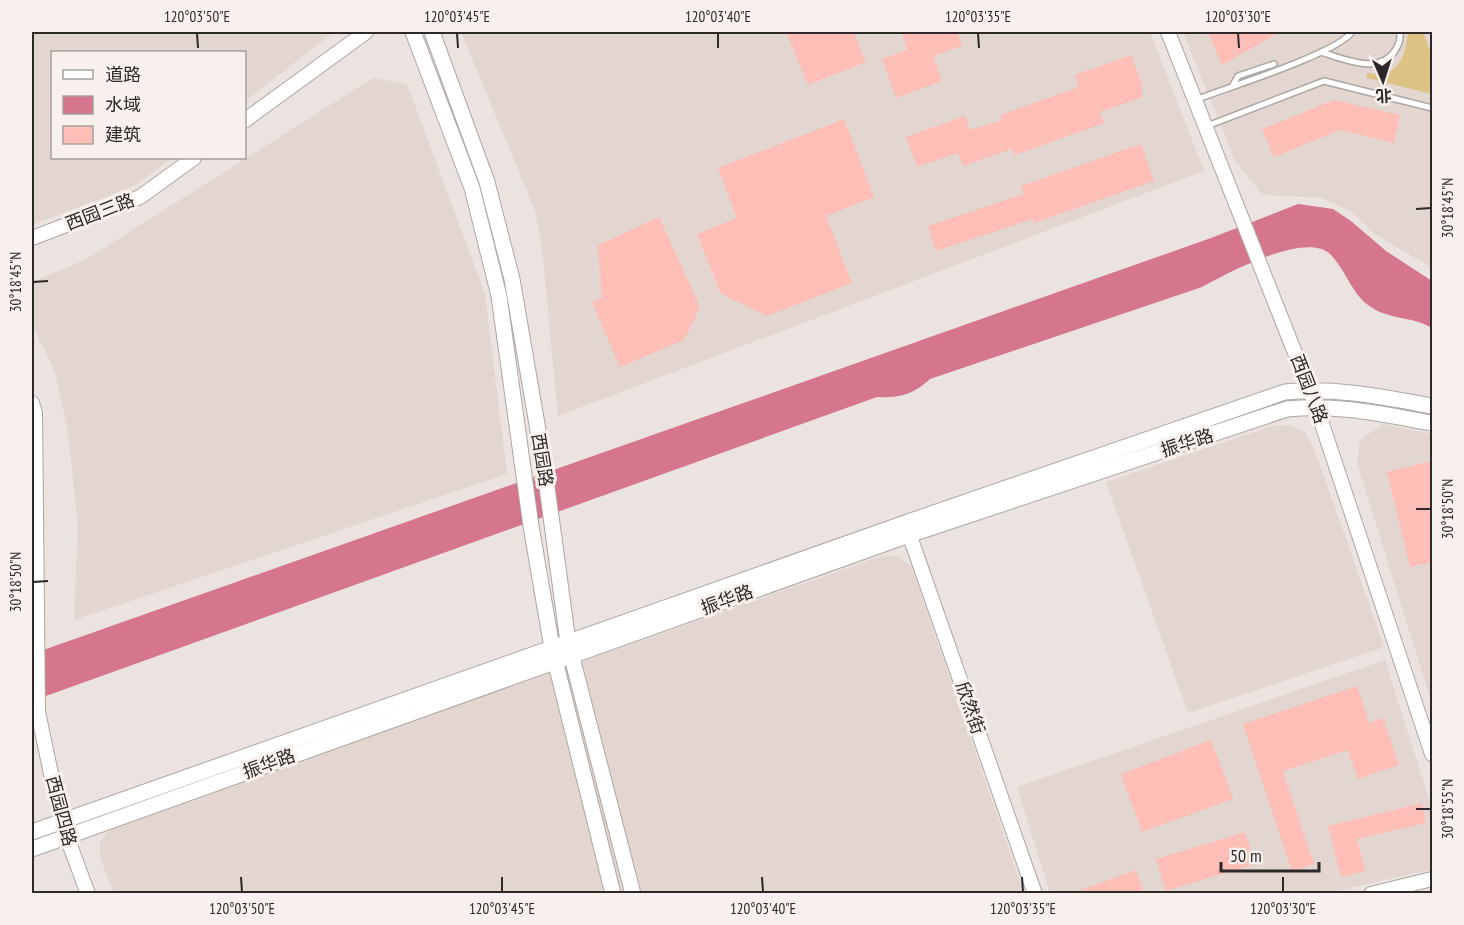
<svg xmlns="http://www.w3.org/2000/svg" width="1464" height="925" font-family="'PT Sans Narrow','Noto Sans SC',sans-serif">
	<rect width="100%" height="100%" fill="#eae3e0"/>
	<g fill="#e3d5cf">
		<path d="M32,32H334L245,101L244,52H52V158H172L136,185L32,225Z"/>
		<path d="M461,32H1150L1204,171L558,416L543,258L536,213Z"/>
		<path d="M1183,32H1432V268L1373,233L1352,212L1322,198L1263,195L1235,161Z"/>
		<path d="M373,78L407,84L485,294L507,474L74,620L78,524L68,432L55,372L32,324V282L85,260Z"/>
		<path d="M1383,424L1432,434V704L1357,463L1360,440Z"/>
		<path d="M1290,425L1305,432L1316,454L1384,647L1188,713L1106,482L1273,426Z"/>
		<path d="M895,555L911,566L1024,893H114L100,858V842L113,826L876,558Z"/>
		<path d="M1385,660L1432,809V864L1429,870L1328,893H1050L1017,787Z"/>
	</g>
	<path fill="#dcc384" d="M1408,32H1423L1432,56V94L1367,78V73C1399,78 1405,58 1408,32Z"/>
	<path fill="#d6758e" d="M1298,204L1333,209L1351,221L1386,251L1432,281V328C1413,316 1387,320 1368,305C1351,292 1345,269 1330,254C1306,231 1227,273 1202,287L930,379C913,395 899,398 877,397L32,701V654L1211,238Z"/>
	<g fill="#fdbeb7">
		<path d="M786,32H853L866,62L808,85Z"/>
		<path d="M911,32H957L962,46L933,56L942,81L896,98L882,59L908,50L902,35Z"/>
		<path d="M1208,32H1280L1222,65Z"/>
		<path d="M1131,55L1142,84V97L1100,112L1104,123L1015,155L1012,149L963,166L958,153L917,167L906,137L965,116L970,130L1002,120L1000,115L1079,87L1075,75Z"/>
		<path d="M1334,100L1400,115L1394,143L1340,130L1274,157L1262,129Z"/>
		<path d="M844,119L874,197L826,216L852,283L767,316L721,294L697,234L737,218L718,168Z"/>
		<path d="M1141,144L1154,181L1034,223L1033,219L936,251L928,226L1024,194L1021,186Z"/>
		<path d="M659,217L700,307L684,340L620,367L592,302L602,298L598,245Z"/>
		<path d="M1432,461V562L1410,567L1387,472Z"/>
		<path d="M1357,686L1369,723L1383,718L1399,765L1358,779L1348,750L1283,771L1314,864L1292,872L1243,724Z"/>
		<path d="M1211,740L1233,799L1142,832L1121,774Z"/>
		<path d="M1422,803L1426,823L1357,839L1365,871L1341,877L1328,826Z"/>
		<path d="M1245,832L1255,864L1166,891L1156,859Z"/>
		<path d="M1136,870L1144,894H1075V892Z"/>
	</g>
	<g fill="none" stroke-linecap="round" stroke-linejoin="round">
		<g stroke="#ada7a4" stroke-width="8">
			<g id="service">
				<path d="M1321,52C1344,59 1380,76 1396,49C1400,42 1400,40 1400,32"/>
				<path d="M1233,85L1238,76L1274,64"/>
				<path d="M1195,100C1226,88 1336,54 1352,32"/>
				<path d="M1207,126L1324,81L1432,108"/>
			</g>
		</g>
		<g stroke="#ada7a4" stroke-width="16">
			<g id="tertiary">
				<path d="M1168,32L1316,406L1432,754"/>
				<path d="M244,121L366,32"/>
				<path d="M32,238L140,197L194,158"/>
				<path d="M32,403L35,413L38,712L61,821L88,894"/>
				<path d="M906,525L1035,894"/>
				<path d="M1371,894L1432,879"/>
			</g>
		</g>
		<g stroke="#ada7a4" stroke-width="17">
			<g id="secondary">
				<path d="M413,32L472,188L499,296L531,526L552,648L613,894"/>
				<path d="M432,32L487,182L512,279L544,465L568,642L633,894"/>
				<path d="M32,832L905,523L1285,392C1335,387 1383,397 1432,406"/>
				<path d="M32,849L909,535L1287,409C1339,404 1381,414 1432,423"/>
			</g>
		</g>
		<use href="#service" stroke="#fff" stroke-width="5"/>
		<use href="#tertiary" stroke="#fff" stroke-width="14"/>
		<use href="#secondary" stroke="#fff" stroke-width="15"/>
	</g>
	<path fill="none" stroke="#2c2928" stroke-width="2" d="M197,33L198,48M457,33L458,48M718,33V48M978,33L979,48M1238,33L1239,48M1416,209L1431,208M33,282L48,281M1416,509H1431M33,582L48,581M1416,809H1431M241,877L242,892M502,877V892M762,877L763,892M1022,877L1023,892M1283,877V892"/>
	<g text-anchor="middle" stroke-width="6" stroke-linejoin="round" paint-order="stroke">
		<g font-size="18" fill="#2c2928" stroke="#f7f0ed">
			<text transform="translate(100 212) rotate(-21)" y="6">西园三路</text>
			<text transform="translate(1309 389) rotate(69)" y="6">西园八路</text>
			<text transform="translate(1187 443) rotate(-18)" y="6">振华路</text>
			<text transform="translate(542 460) rotate(81)" y="6">西园路</text>
			<text transform="translate(727 600) rotate(-20)" y="6">振华路</text>
			<text transform="translate(970 708) rotate(71)" y="6">欣然街</text>
			<text transform="translate(269 764) rotate(-20)" y="6">振华路</text>
			<text transform="translate(61 811) rotate(75)" y="6">西园四路</text>
		</g>
	</g>
	<rect width="1464" height="925" fill="none" stroke="#f7f0ed" stroke-width="66"/>
	<rect x="51" y="51" width="195" height="108" fill="#f7f0ed" stroke="#a6a09e" stroke-width="1.5"/>
	<rect x="63" y="70" width="30" height="9" fill="#ffffff" stroke="#a6a09e" stroke-width="1.5"/>
	<text x="105" y="81" font-size="18" fill="#2c2928">道路</text>
	<rect x="63" y="96" width="30" height="18" fill="#d6758e" stroke="#a6a09e" stroke-width="1.5"/>
	<text x="105" y="111" font-size="18" fill="#2c2928">水域</text>
	<rect x="63" y="126" width="30" height="18" fill="#fdbeb7" stroke="#a6a09e" stroke-width="1.5"/>
	<text x="105" y="141" font-size="18" fill="#2c2928">建筑</text>
	<g transform="translate(1383 81) rotate(177)" stroke="#f7f0ed" stroke-width="4.5" paint-order="stroke">
	<path d="M0-4.5L10 22L0 15L-10 22Z" fill="#2c2928"/>
	<text y="-9" font-size="16" font-weight="bold" text-anchor="middle" fill="#2c2928">北</text>
	</g>
	<path d="M1221 862v9h98v-9" fill="none" stroke="#2c2928" stroke-width="3"/>
	<text x="1230" y="862" font-size="18" fill="#2c2928" stroke="#f7f0ed" stroke-width="4.5" paint-order="stroke">50 m</text>
	<rect x="33" y="33" width="1398" height="859" fill="none" stroke="#2c2928" stroke-width="2"/>
	<g font-size="15" text-anchor="middle" fill="#2c2928">
		<text x="197" y="22">120°03'50"E</text>
		<text x="457" y="22">120°03'45"E</text>
		<text x="718" y="22">120°03'40"E</text>
		<text x="978" y="22">120°03'35"E</text>
		<text x="1238" y="22">120°03'30"E</text>
		<text transform="translate(1448 208) rotate(-90)" y="5">30°18'45"N</text>
		<text transform="translate(16 282) rotate(-90)" y="5">30°18'45"N</text>
		<text transform="translate(1448 509) rotate(-90)" y="5">30°18'50"N</text>
		<text transform="translate(16 582) rotate(-90)" y="5">30°18'50"N</text>
		<text transform="translate(1448 809) rotate(-90)" y="5">30°18'55"N</text>
		<text x="242" y="914">120°03'50"E</text>
		<text x="502" y="914">120°03'45"E</text>
		<text x="763" y="914">120°03'40"E</text>
		<text x="1023" y="914">120°03'35"E</text>
		<text x="1283" y="914">120°03'30"E</text>
	</g>
</svg>
